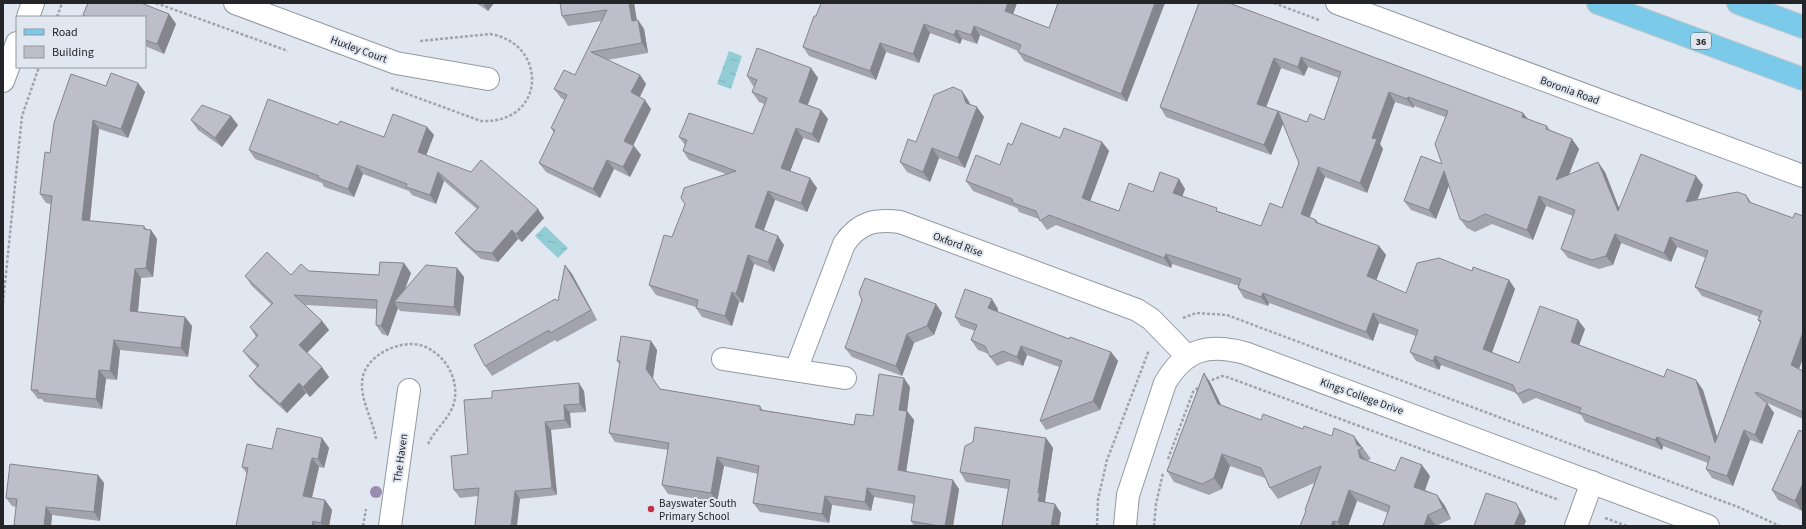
<svg xmlns="http://www.w3.org/2000/svg" width="1806" height="529" font-family="'Source Sans 3',sans-serif">
	<defs>
		<pattern id="water-ripples" width="26" height="14" patternUnits="userSpaceOnUse"><rect width="26" height="14" fill="#92cdd6"/><path d="M2 4q2-2 4 0t4 0M15 11q2-2 4 0t4 0" fill="none" stroke="#7eb0b8"/></pattern>
	</defs>
	<rect width="100%" height="100%" fill="#e0e7f0"/>
	<g fill="url(#water-ripples)">
		<path d="M729,51L742,56L731,89L717,84Z"/>
		<path d="M545,226L568,248L558,258L535,236Z"/>
	</g>
	<g fill="none" stroke-linecap="round" stroke-linejoin="round">
		<g stroke="#9399a2" stroke-width="24">
			<g id="minor">
				<path d="M235,3L396,63L488,79"/>
				<path d="M1337,3L1803,176"/>
				<path d="M28,17L33,3"/>
				<path d="M3,81L17,43"/>
				<path d="M723,359L845,378"/>
				<path d="M796,370L844,244C859,222 875,219 900,222L1137,310L1151,319L1188,357"/>
				<path d="M390,526L409,390"/>
				<path d="M1125,526L1128,495L1165,383C1185,349 1208,343 1245,353L1708,526"/>
				<path d="M1576,526L1592,482"/>
			</g>
		</g>
		<g stroke="#c6c6c7" stroke-width="24">
			<g id="major">
				<path d="M1598,3L1803,79"/>
				<path d="M1738,3L1803,27"/>
			</g>
		</g>
		<g stroke="#a0a5ac" stroke-width="2.5" stroke-dasharray="3 2" stroke-linecap="butt">
			<path d="M156,3L288,51"/>
			<path d="M1274,3L1319,20"/>
			<path d="M57,17L62,3"/>
			<path d="M391,88L481,121C547,124 548,43 490,34L420,41"/>
			<path d="M3,303L22,116L39,67"/>
			<path d="M1183,318L1196,313L1227,315L1738,507L1780,526"/>
			<path d="M1207,382L1222,376L1227,377L1559,500"/>
			<path d="M376,439C373,419 358,397 363,376C368,355 399,340 420,345C444,352 460,378 454,403C450,418 435,429 428,444"/>
			<path d="M1168,459L1193,392L1201,385"/>
			<path d="M1605,518L1627,526"/>
			<path d="M363,526L366,509"/>
			<path d="M1097,526L1098,499L1107,460L1149,350"/>
			<path d="M1154,526L1156,504L1163,473"/>
		</g>
		<use href="#minor" stroke="#fff" stroke-width="22"/>
		<use href="#major" stroke="#7ccaea" stroke-width="22"/>
	</g>
	<circle fill="#988daf" cx="376" cy="492" r="6"/>
	<g fill="#a3a3ad" fill-rule="evenodd">
		<path d="M88,3H141L169,14L176,24L164,54L145,46V17H84L83,15Z"/>
		<path d="M476,3H494L488,11Z"/>
		<path d="M634,3L637,20H638L644,29L648,53L607,60L640,75L646,84L640,97L651,109L633,145L634,146L641,155L630,177L614,169L600,198L546,172L539,163L554,133L551,128L565,100L561,98L554,89L575,75L602,21L568,26L562,16Z"/>
		<path d="M1017,3L1013,14L1049,28L1058,3L1127,102L1024,61L1018,52V51L980,35L977,44L962,39L960,44L930,33L919,63L886,52L876,80L809,56L803,47L816,16L981,4Z"/>
		<path d="M1199,3L1523,113L1528,119L1547,126L1550,130L1572,139L1579,149L1569,175L1605,172L1619,208L1703,185L1697,200L1799,369L1803,371V419L1767,403L1774,413L1762,444L1750,440L1733,486L1712,478L1706,469L1708,463L1663,446L1662,450L1585,422L1581,415L1536,398L1523,404L1516,393L1441,365L1439,370L1416,361L1410,352L1416,336L1379,323L1373,341L1269,303L1268,306L1244,298L1238,288L1239,286L1172,264L1171,268L1056,225L1047,230L1039,219L1019,212L1017,208L973,191L966,181L1000,165L1012,145L1060,138L1102,142L1109,151L1090,201L1119,211L1153,192L1179,179L1185,189L1182,196L1220,212L1261,226L1282,208L1299,163L1283,124L1271,155L1166,117L1160,107ZM1308,67L1339,78L1324,120L1307,122L1266,107L1281,68L1304,76ZM1395,102L1414,108V106L1445,117L1442,164L1404,201L1411,210L1436,219L1449,185L1460,219L1467,228L1475,232L1492,224L1533,240L1546,206L1573,216L1561,249L1568,258L1599,269L1613,265L1621,243L1671,262L1677,247L1706,258L1695,287L1702,296L1759,317L1758,320L1760,323L1717,438L1703,390L1696,380L1664,377L1579,345L1585,329L1519,363L1492,352L1515,289L1509,280L1472,271L1406,293L1376,280L1386,255L1379,246L1319,223L1316,220L1310,217L1325,177L1367,193L1383,149L1380,144Z"/>
		<path d="M811,68L818,78L808,105L821,110L828,119L819,143L803,138L790,171L817,188L807,212L775,200L764,230L784,245L774,272L754,264L743,303L739,302L732,326L702,317L696,308V307L656,295L649,285L672,237L726,174L689,160L683,151L685,145L679,137L753,134L764,104L759,102L752,92L755,86H753L747,76Z"/>
		<path d="M106,86L145,92L128,138L99,129L90,221L151,230L157,239L153,277L141,278L138,312L185,317L192,326L188,357L120,350L117,380L106,379L102,409L44,402L42,399H38L31,390L51,204L46,203L40,194L50,153Z"/>
		<path d="M962,91L968,100L970,104L984,117L965,168L939,158L930,182L907,172L900,162L916,142Z"/>
		<path d="M191,120L238,125L222,147L198,130Z"/>
		<path d="M338,125L384,137L427,127L434,135L426,155L544,218L522,242L518,239L498,262L481,259L462,242L455,233L477,209L444,181L436,204L412,195L409,191L363,174L354,197L324,187L322,183L255,159L249,150Z"/>
		<path d="M565,265L572,274L597,320L557,342L555,340L492,376L485,366L558,301Z"/>
		<path d="M457,268L464,277L460,316L400,311L398,308L388,336L382,334L376,325L377,309L305,305L322,321L329,330L307,353L329,377L310,397L306,393L287,413L256,385L249,376L257,367L250,360L243,351L256,337L250,327L271,304L252,286L245,276L291,275L309,271L379,275L411,273L405,289Z"/>
		<path d="M936,304L942,313L934,335L914,343L902,376L852,357L845,348Z"/>
		<path d="M998,309L997,312L1069,339L1111,352L1118,361L1100,410L1046,430L1040,421L1059,367L1027,355L1023,366L1009,361L997,366L990,357L989,354L978,350L971,340L975,331L961,326L955,317Z"/>
		<path d="M651,341L657,350L653,378L660,389L760,406L763,410L854,425L873,416L910,387L907,411L914,420L906,472L959,489L953,526H914L911,521L914,504L874,497L871,511L832,505L829,523L760,512L753,503L758,474L724,466L717,502L668,494L662,485L668,450L615,442L609,433L620,365L617,361Z"/>
		<path d="M1204,373L1211,384L1221,405L1261,420L1303,429L1363,448L1371,459L1366,461L1395,471L1430,476L1425,490L1437,495L1445,506L1451,519L1436,526H1383L1388,513L1357,501L1348,526H1300L1306,511L1305,510L1314,483L1278,499L1270,488L1265,478L1230,466L1222,489L1209,495L1174,482L1167,471Z"/>
		<path d="M584,391L586,412L570,413L571,428L551,430L557,495L520,499L478,496L460,498L454,490L468,454Z"/>
		<path d="M1799,430L1802,511L1778,500L1772,490Z"/>
		<path d="M322,438L329,448L324,468L319,467L312,498L325,500L332,510L329,526H236L247,474L242,467L272,449Z"/>
		<path d="M1046,438L1053,448L1045,501L1061,513L1059,526H1002L1008,489L966,482L960,472Z"/>
		<path d="M98,475L104,483L100,521L52,515L51,526H15L14,525L16,507L12,506L6,498Z"/>
	</g>
	<g fill="#84858d">
		<path d="M483,3H494L488,11Z"/>
		<path d="M629,3H634L638,30L632,21Z"/>
		<path d="M1008,3H1017L1011,20L1005,11Z"/>
		<path d="M1155,3H1165L1127,102L1121,94Z"/>
		<path d="M169,14L176,24L164,54L157,44Z"/>
		<path d="M638,20L644,29L648,53L642,43Z"/>
		<path d="M924,24L930,33L919,63L913,54Z"/>
		<path d="M974,26L980,35L977,44L971,35Z"/>
		<path d="M956,30L962,39L960,44L954,35Z"/>
		<path d="M880,43L886,52L876,80L870,71Z"/>
		<path d="M1301,57L1308,67L1304,76L1298,67Z"/>
		<path d="M1274,58L1281,68L1264,113L1257,104Z"/>
		<path d="M811,68L818,78L805,111L799,102Z"/>
		<path d="M640,75L646,84L637,102L631,92Z"/>
		<path d="M138,83L145,92L128,138L121,129Z"/>
		<path d="M962,91L968,100L973,112L966,103Z"/>
		<path d="M1389,92L1395,102L1380,144L1383,149L1367,193L1360,183L1372,138Z"/>
		<path d="M1408,97L1414,106V108L1407,99Z"/>
		<path d="M645,100L651,109L631,150L624,141Z"/>
		<path d="M977,107L984,117L965,168L958,158Z"/>
		<path d="M821,110L828,119L819,143L812,134Z"/>
		<path d="M1278,111L1284,121L1271,155L1264,145Z"/>
		<path d="M1523,113L1530,122L1522,117Z"/>
		<path d="M231,116L238,125L222,147L215,138Z"/>
		<path d="M93,120L99,129L89,229L82,220Z"/>
		<path d="M427,127L434,135L424,161L418,152Z"/>
		<path d="M796,128L803,138L788,177L781,168Z"/>
		<path d="M1572,139L1579,149L1563,189L1556,180Z"/>
		<path d="M1102,142L1109,151L1088,207L1082,198Z"/>
		<path d="M634,146L641,155L630,177L623,167Z"/>
		<path d="M932,148L939,158L930,182L923,172Z"/>
		<path d="M607,160L614,169L600,198L593,189Z"/>
		<path d="M1598,162L1605,172L1624,221L1618,211Z"/>
		<path d="M357,165L363,174L354,197L348,189Z"/>
		<path d="M1318,167L1325,177L1307,223L1301,214Z"/>
		<path d="M1444,171L1451,180L1436,219L1429,210Z"/>
		<path d="M438,172L444,181L436,204L430,195Z"/>
		<path d="M1696,176L1703,185L1693,212L1686,202Z"/>
		<path d="M810,178L817,188L807,212L801,203Z"/>
		<path d="M1179,179L1185,189L1180,203L1173,193Z"/>
		<path d="M768,191L775,200L761,237L755,227Z"/>
		<path d="M1746,195L1752,204L1749,202Z"/>
		<path d="M1539,196L1546,206L1533,240L1527,230Z"/>
		<path d="M538,209L544,218L522,242L516,234Z"/>
		<path d="M144,226L150,235L151,230L157,239L153,277L146,268Z"/>
		<path d="M512,230L518,239L498,262L492,253Z"/>
		<path d="M1615,234L1621,243L1613,265L1606,256Z"/>
		<path d="M778,236L784,245L774,272L768,262Z"/>
		<path d="M1670,237L1677,247L1671,262L1664,253Z"/>
		<path d="M1379,246L1386,255L1374,286L1367,276Z"/>
		<path d="M1166,254L1172,264L1171,268L1164,258Z"/>
		<path d="M748,255L754,264L743,303L736,294Z"/>
		<path d="M404,263L411,273L400,302H394L398,308L388,336L381,326Z"/>
		<path d="M565,265L572,274L597,320L591,310Z"/>
		<path d="M457,268L464,277L460,316L454,307Z"/>
		<path d="M135,269L141,278L137,320L130,311Z"/>
		<path d="M1509,280L1515,289L1490,358L1483,349Z"/>
		<path d="M732,292L739,302L732,326L725,316Z"/>
		<path d="M1263,293L1269,303L1268,306L1261,297Z"/>
		<path d="M992,299L998,309L995,318L988,308Z"/>
		<path d="M936,304L942,313L934,335L927,326Z"/>
		<path d="M1373,313L1379,323L1373,341L1366,332Z"/>
		<path d="M185,317L192,326L188,357L181,348Z"/>
		<path d="M1578,320L1585,329L1577,351L1571,342Z"/>
		<path d="M322,321L329,330L305,355L299,345Z"/>
		<path d="M1803,332V359L1797,374L1791,365Z"/>
		<path d="M907,334L914,343L902,376L896,366Z"/>
		<path d="M114,340L120,350L117,380L110,371Z"/>
		<path d="M651,341L657,350L653,378L646,369Z"/>
		<path d="M1021,346L1027,355L1023,366L1017,357Z"/>
		<path d="M1111,352L1118,361L1100,410L1093,401Z"/>
		<path d="M1435,356L1441,365L1439,370L1433,361Z"/>
		<path d="M322,367L329,377L310,397L303,387Z"/>
		<path d="M99,370L106,379L102,409L96,399Z"/>
		<path d="M1204,373L1211,384L1226,415L1218,404Z"/>
		<path d="M904,378L910,387L906,419L899,410Z"/>
		<path d="M1696,380L1703,390L1722,453L1715,443Z"/>
		<path d="M299,383L306,393L287,413L280,404Z"/>
		<path d="M579,383L584,391L586,412L580,404Z"/>
		<path d="M1767,403L1774,413L1762,444L1755,435Z"/>
		<path d="M564,405L570,413L571,428L565,420Z"/>
		<path d="M907,411L914,420L905,479L898,470Z"/>
		<path d="M545,422L551,430L557,495L552,488Z"/>
		<path d="M1744,430L1750,440L1733,486L1727,476Z"/>
		<path d="M1354,436L1362,447L1357,445Z"/>
		<path d="M1657,437L1663,446L1662,450L1655,440Z"/>
		<path d="M322,438L329,448L324,468L318,459Z"/>
		<path d="M1046,438L1053,448L1045,501L1046,503L1038,501V493Z"/>
		<path d="M1358,450L1366,461L1360,458Z"/>
		<path d="M1222,454L1230,466L1222,489L1214,478Z"/>
		<path d="M717,457L724,466L717,502L711,493Z"/>
		<path d="M312,458L319,467L310,505L303,496Z"/>
		<path d="M1422,465L1430,476L1422,498L1414,487Z"/>
		<path d="M98,475L104,483L100,521L94,512Z"/>
		<path d="M953,480L959,489L953,526H945Z"/>
		<path d="M1803,483V507L1802,511L1795,501Z"/>
		<path d="M867,488L874,497L871,511L865,502Z"/>
		<path d="M1349,490L1357,501L1348,526H1340L1338,522Z"/>
		<path d="M515,491L520,499L517,526H511Z"/>
		<path d="M1437,495L1445,506L1451,519L1443,508Z"/>
		<path d="M825,496L832,505L829,523L822,514Z"/>
		<path d="M325,500L332,510L329,526H323L321,523Z"/>
		<path d="M1516,503L1522,513L1526,521L1524,526H1514Z"/>
		<path d="M1055,504L1061,513L1059,526H1051Z"/>
		<path d="M46,507L52,515L51,526H44Z"/>
		<path d="M1428,515L1436,526H1424Z"/>
		<path d="M313,521L316,526H312Z"/>
		<path d="M1333,521L1337,526H1331Z"/>
	</g>
	<g fill="#bdbec9" stroke="#84858d" fill-rule="evenodd">
		<path d="M88,3H141L169,14L157,44L145,40V17H87L83,15Z"/>
		<path d="M560,3H629L632,21L638,20L642,43L591,52L640,75L631,92L645,100L624,141L634,146L623,167L607,160L593,189L539,163L555,130L551,128L567,95L554,89L564,70L575,75L607,10L562,16Z"/>
		<path d="M821,3H978L981,4V3H1008L1005,11L1049,28L1058,3H1155L1121,94L1018,52L1021,45L974,26L971,35L956,30L954,35L924,24L913,54L880,43L870,71L803,47L814,16H816Z"/>
		<path d="M1199,3H1229L1523,113L1522,117L1547,126L1546,129L1572,139L1556,180L1598,162L1618,211L1641,154L1696,176L1686,202L1737,192L1746,195L1749,202L1793,218L1795,213L1803,216V332L1791,365L1803,371V412L1756,392L1755,393L1767,403L1755,435L1744,430L1727,476L1706,469L1710,457L1657,437L1655,440L1579,412L1581,408L1529,389L1517,394L1513,385L1435,356L1433,361L1410,352L1418,330L1373,313L1366,332L1263,293L1261,297L1238,288L1241,279L1166,254L1164,258L1049,215L1040,221L1036,211L1013,203L1012,199L966,181L976,155L1000,165L1008,143L1012,145L1021,123L1060,138L1064,128L1102,142L1082,198L1119,211L1129,183L1153,192L1160,172L1179,179L1173,193L1217,208L1216,211L1261,226L1270,203L1282,208L1299,163L1278,111L1307,122L1310,114L1324,120L1341,72L1301,57L1298,67L1274,58L1257,104L1278,111L1264,145L1160,107ZM1389,92L1407,99L1408,97L1448,111L1435,144L1442,164L1421,156L1404,201L1429,210L1444,171L1460,219L1469,222L1485,214L1527,230L1539,196L1575,210L1561,249L1592,260L1606,256L1615,234L1664,253L1670,237L1708,251L1695,287L1762,311L1758,320L1761,321L1715,443L1696,380L1667,369L1664,377L1571,342L1578,320L1540,306L1519,363L1483,349L1509,280L1473,267L1472,271L1439,258L1417,263L1406,293L1367,276L1379,246L1315,222L1316,220L1301,214L1318,167L1360,183L1377,139L1372,138Z"/>
		<path d="M757,48L811,68L799,102L821,110L812,134L796,128L781,168L810,178L801,203L768,191L755,227L778,236L768,262L748,255L736,294L732,292L725,316L696,308L698,300L649,285L664,235L672,237L685,204L681,198L684,188L736,171L683,151L687,140L679,137L689,113L753,134L767,98L752,92L757,80L747,76Z"/>
		<path d="M111,73L138,83L121,129L93,120L82,220L144,226V229L151,230L146,268L135,269L130,311L185,317L181,348L114,340L110,371L99,370L96,399L38,393V390H31L52,196L40,194L45,152L50,153L54,123L71,74L106,86Z"/>
		<path d="M953,87L962,91L966,103L977,107L958,158L932,148L923,172L900,162L908,139L916,142L934,95Z"/>
		<path d="M268,99L338,125L340,121L384,137L393,114L427,127L418,152L471,172L481,160L538,209L516,234L512,230L492,253L475,251L455,233L479,207L438,172L430,195L406,187L407,184L357,165L348,189L318,178L319,176L249,150Z"/>
		<path d="M202,105L231,116L215,138L191,120Z"/>
		<path d="M267,252L291,275L301,264L309,271L379,275L380,262L404,263L381,326L376,325L377,300L294,295L322,321L299,345L322,367L303,387L299,383L280,404L249,376L259,365L243,351L258,335L250,327L273,303L245,276Z"/>
		<path d="M426,265L457,268L454,307L394,302Z"/>
		<path d="M565,265L591,310L550,333L549,330L485,366L474,345L555,299L558,301Z"/>
		<path d="M865,278L936,304L927,326L907,334L896,366L845,348L862,300L859,293Z"/>
		<path d="M965,289L992,299L988,308L1069,339L1070,337L1111,352L1093,401L1040,421L1062,361L1021,346L1017,357L1003,351L990,357L985,346L971,340L977,325L955,317Z"/>
		<path d="M621,336L651,341L646,369L660,389L760,406V410L854,425L856,414L873,416L879,374L904,378L899,410L907,411L898,470L953,480L945,526H939L911,521L915,496L867,488L865,502L825,496L822,514L753,503L759,466L717,457L711,493L662,485L669,443L609,433L620,361H617Z"/>
		<path d="M1204,373L1218,404L1261,420L1263,414L1303,429L1304,426L1332,436L1334,428L1354,436L1357,445L1363,448L1358,450L1360,458L1395,471L1401,457L1422,465L1414,487L1437,495L1443,508L1428,515L1424,526H1383L1390,506L1349,490L1338,522L1333,521L1331,526H1300L1306,511L1305,510L1321,466L1270,488L1261,468L1222,454L1214,478L1202,484L1167,471Z"/>
		<path d="M579,383L580,404L564,405L565,420L545,422L552,488L515,491L511,526H475L479,488L454,490L451,456L468,454L464,400L492,398V391Z"/>
		<path d="M975,427L1046,438L1038,493H1040L1038,501L1055,504L1051,526H1002L1010,480L960,472L965,446L973,442Z"/>
		<path d="M277,428L322,438L318,459L312,458L303,496L325,500L321,523L313,521L312,526H236L248,468L242,467L247,444L272,449Z"/>
		<path d="M1799,430L1803,432V483L1795,501L1772,490Z"/>
		<path d="M10,464L98,475L94,512L46,507L44,526H24L14,525L17,499L6,498Z"/>
		<path d="M1486,493L1516,503L1520,512L1514,526H1474Z"/>
	</g>
	<circle fill="#c13045" stroke="#e0e7f0" stroke-width="1.5" cx="651" cy="509" r="4"/>
	<g text-anchor="middle" stroke-width="4" stroke-linejoin="round" paint-order="stroke">
		<rect fill="#e0e7f0" stroke="#5c5f65" stroke-width="1" x="1691" y="33" width="20" height="16" rx="3"/>
		<g font-size="10" font-weight="bold" fill="#232529">
			<text x="1701" y="45">36</text>
		</g>
		<g font-size="11" fill="#232529" stroke="#e0e7f0">
			<text transform="translate(359 49) rotate(20)" y="4">Huxley Court</text>
			<text transform="translate(1570 90) rotate(20)" y="4">Boronia Road</text>
			<text transform="translate(958 244) rotate(20)" y="4">Oxford Rise</text>
			<text transform="translate(1362 396) rotate(20)" y="4">Kings College Drive</text>
			<text transform="translate(400 458) rotate(-82)" y="4">The Haven</text>
		</g>
		<g font-size="11" fill="#232529" stroke="#e0e7f0" text-anchor="start">
			<text x="659" y="507">Bayswater South<tspan x="659" dy="13">Primary School</tspan></text>
		</g>
	</g>
	<rect width="1806" height="529" fill="none" stroke="#232529" stroke-width="8"/>
	<rect x="16" y="16" width="130" height="52" fill="#e0e7f0" stroke="#9499a0"/>
	<rect x="24" y="29" width="20" height="6" fill="#7ccaea" stroke="#9499a0"/>
	<text x="52" y="36" font-size="12" fill="#232529">Road</text>
	<rect x="24" y="46" width="20" height="12" fill="#bdbec9" stroke="#9499a0"/>
	<text x="52" y="56" font-size="12" fill="#232529">Building</text>
</svg>
